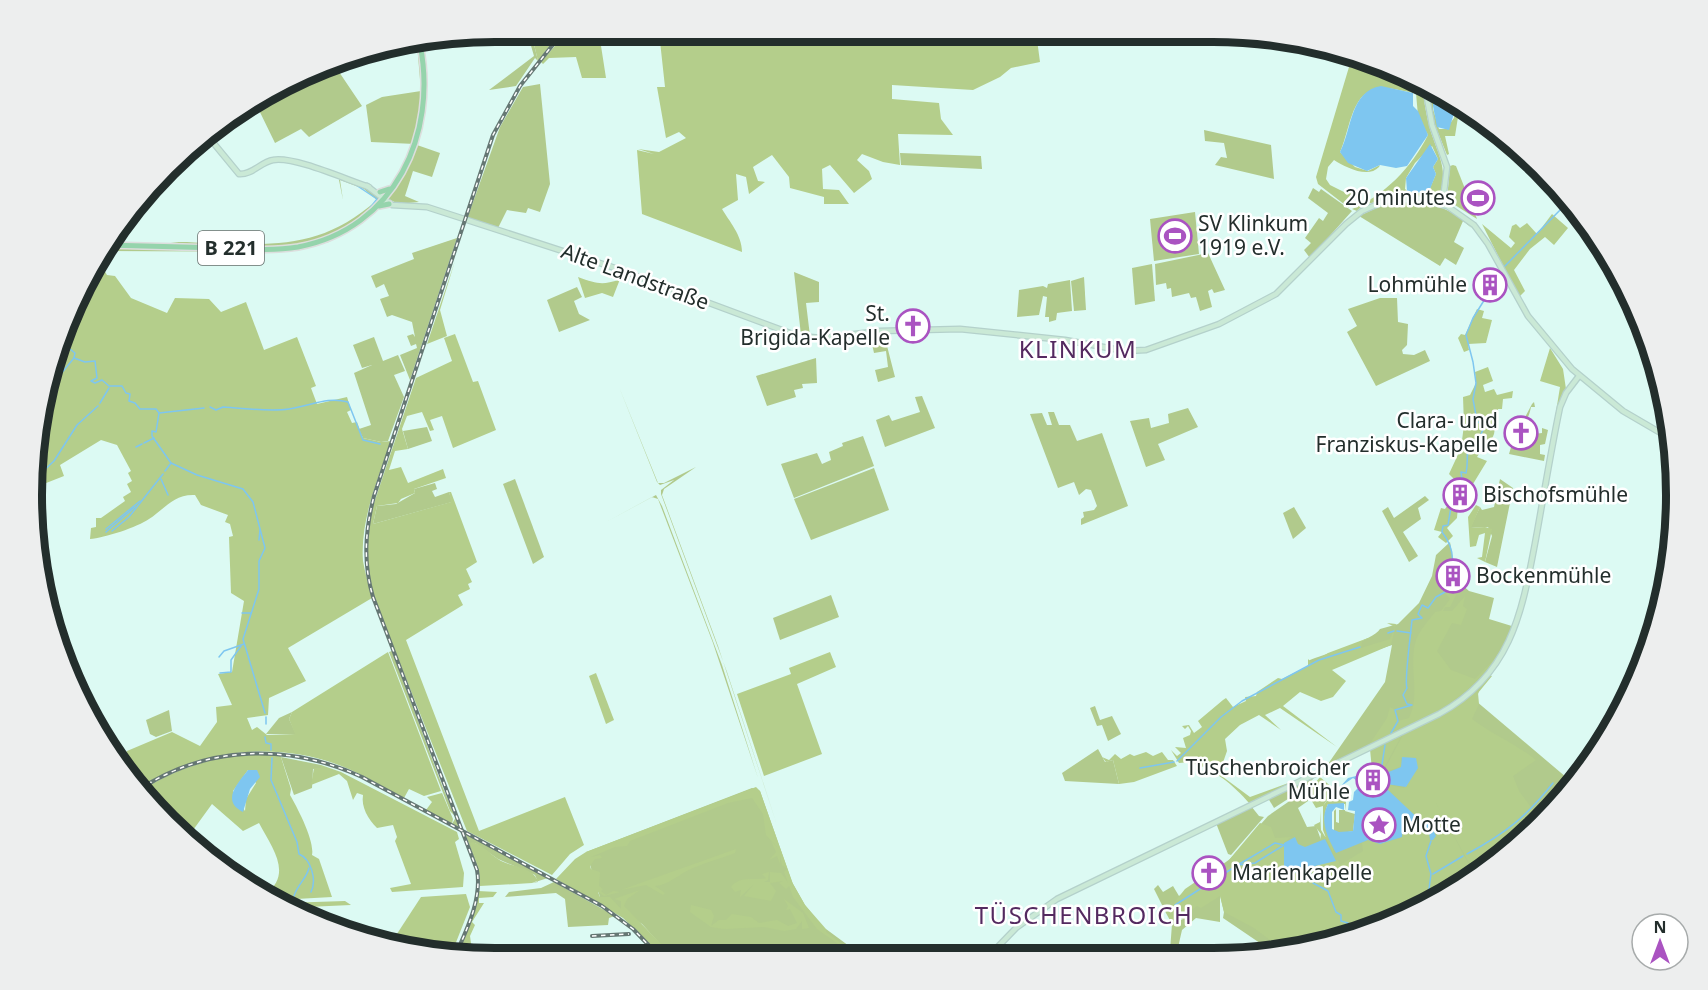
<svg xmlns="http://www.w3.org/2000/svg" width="1708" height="990" font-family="'Noto Sans',sans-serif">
	<rect width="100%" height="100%" fill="#dcfaf3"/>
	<g fill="#b1ca8c">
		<path d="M527,32H531L538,61L535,58L516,86L489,90L534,56Z"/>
		<path d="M417,44H420L423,90L415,144L371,142L366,105L382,97L421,91Z"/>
		<path d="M333,63L362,106L309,137L301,129L275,143L256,104Z"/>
		<path d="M540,84L550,184L540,212L528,208L526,213L507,210L498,228L467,219L500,127L523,87Z"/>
		<path d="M1204,130L1271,145L1274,179L1215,165L1221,157L1227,158L1224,143L1205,141Z"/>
		<path d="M417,145L440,153L432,177L413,171L405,196L419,202L398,204L389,199V194L407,168Z"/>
		<path d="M900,153L981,156L982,169L901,165Z"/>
		<path d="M341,178L365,187L379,198L378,201C328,252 278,247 212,246C199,246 178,249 167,244C179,240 199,243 212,244C279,245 324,247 377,200L364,189L340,180L343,200L339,180Z"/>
		<path d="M1313,188L1319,192L1321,189L1352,211L1310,258L1304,250L1311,243L1305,238L1319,218L1323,221L1328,213L1308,198Z"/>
		<path d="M1416,201C1438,204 1458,213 1473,229L1463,221L1454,242L1464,248L1456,265L1445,258L1440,266L1359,216L1385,204Z"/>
		<path d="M1195,212L1199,254L1154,261L1150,219Z"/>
		<path d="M348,230L329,242L287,252L103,251L106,246L280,251Z"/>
		<path d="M457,238L410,380L400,355L417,348L416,344L411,346L407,336L413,334L415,337L412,322L392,315L387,317L380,299L389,296L384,284L376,288L371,276L414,259L412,253Z"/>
		<path d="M1208,253L1225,290L1214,293L1212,289L1208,291L1212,307L1200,311L1196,297L1191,298L1189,293L1172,297L1171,288L1167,289L1166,283L1156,285L1155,264Z"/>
		<path d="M1152,264L1155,301L1135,305L1132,268Z"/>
		<path d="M794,272L819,282V302L806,303L810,336L801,335Z"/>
		<path d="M1084,277L1086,310L1074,311L1071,281Z"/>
		<path d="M1070,280L1072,311L1057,313L1056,320L1049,322V317H1045L1047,297L1043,296L1039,315L1017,317L1019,290L1043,286L1047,288L1048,284Z"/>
		<path d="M577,287L582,297L574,301L579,314L590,320L559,332L547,300Z"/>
		<path d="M1380,298H1397L1398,322L1408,324L1407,345L1402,350L1403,354L1414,355L1425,350L1430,361L1376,386L1347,332L1357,326L1348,309Z"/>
		<path d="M374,337L383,361L398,355L405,371L394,375L404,397L388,441L381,442L363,438L359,429L371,425L354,373L372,365L362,368L353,345Z"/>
		<path d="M886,342L895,377L878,382L875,370L888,367L886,351L874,353L872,344Z"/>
		<path d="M816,358L817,383L802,384L803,388L794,390L796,397L767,406L756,376Z"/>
		<path d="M619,387L658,483H664L696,467L664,489L662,495L718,646L777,825L727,672L661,494V490L674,480L660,485L657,482Z"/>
		<path d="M922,396L935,428L885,447L876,420L889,415L892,421L920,412L915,397Z"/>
		<path d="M1534,402L1535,407H1531C1528,423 1521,421 1534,434L1542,433V428L1548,430L1545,444L1540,445V454L1545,455L1544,461L1509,454L1514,437L1520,439L1525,434V424L1521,425L1532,404Z"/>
		<path d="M1188,408L1198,427L1158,444L1165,460L1146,467L1130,421L1149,418L1151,428L1169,423L1168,414Z"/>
		<path d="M1048,412H1054L1059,425H1070L1077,441L1102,433L1128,506L1081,525V519L1084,517L1083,512L1094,510L1097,506L1091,490L1086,489L1079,495L1074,482L1058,488L1030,414L1042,413L1047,425H1052Z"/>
		<path d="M427,427L432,441L408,449L403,431Z"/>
		<path d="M863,436L874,466L794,498L781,464L817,453L822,464L831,460L829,452L843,446L842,443Z"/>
		<path d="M874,468L889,510L811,540L794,499Z"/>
		<path d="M515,479L544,557L533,564L503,484Z"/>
		<path d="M1500,479L1513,488L1497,567L1485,562L1492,536L1488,527L1470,528L1480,507L1482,510L1494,507Z"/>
		<path d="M435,483L437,489L432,491L435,497L449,492L452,502L373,524L377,506L396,504L415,493L414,489Z"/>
		<path d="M656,495L662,506L722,665L758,778L713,643L658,499L652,497L608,521Z"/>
		<path d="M1425,496L1429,500L1418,508L1421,519L1403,532L1418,556L1409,562L1382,511L1388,507L1394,518Z"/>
		<path d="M1294,507L1306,528L1293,539L1283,513Z"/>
		<path d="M1450,542L1453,559L1447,579L1459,582L1469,591L1494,598L1489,619L1515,627L1507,644L1483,677L1476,701L1573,783L1541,823L1445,896L1362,934L1273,952L1223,918L1224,912L1220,895V922L1196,918L1182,930L1177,952L1170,951L1172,924L1183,919L1166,913L1154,889L1158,885L1163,892L1173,886L1179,896L1230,859L1268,816L1304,791L1308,801L1298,808L1307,827L1316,826L1321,840L1334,831V811L1336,809V822L1339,823V810H1345V801L1338,803L1335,801L1339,792L1346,802L1345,811L1355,814L1353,831L1348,832H1353L1408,802L1429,806L1431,796L1427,794L1382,786V775L1375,773L1378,742L1328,764L1385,682L1392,645L1313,671L1308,661C1323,654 1373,641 1380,629L1398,624L1419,603L1432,576L1436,555Z"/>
		<path d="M831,595L839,617L780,640L773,618Z"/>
		<path d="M392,651L443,788L461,829L452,824L456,817L450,811L389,652Z"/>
		<path d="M1095,706L1100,720L1112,716L1121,734L1108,741L1102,725L1097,726L1090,708Z"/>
		<path d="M169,710L172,731L156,737L150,734L146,720Z"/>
		<path d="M292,712L289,719L296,734H266L279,718Z"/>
		<path d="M1098,749L1105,762L1113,760L1119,784L1065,781L1062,773Z"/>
		<path d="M281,757L321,765L322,768L313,769L312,788L294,795Z"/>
		<path d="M1315,776L1308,786L1274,808L1268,798Z"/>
		<path d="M752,788L760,791L792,882L805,905L826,931V929L864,957H672L642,924L600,897L586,852Z"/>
		<path d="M1251,806L1259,816L1264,817L1231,855L1228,854L1216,823Z"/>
		<path d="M465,833L548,878L532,883L538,882L535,875L498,859L475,843L471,844L479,870L480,884L477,866Z"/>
		<path d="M554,882L615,916L609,918L608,925L568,927L565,899L556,893L505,897L509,892L541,888Z"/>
	</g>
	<g fill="#b4ce8b" fill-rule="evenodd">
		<path d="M531,32H560L538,61Z"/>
		<path d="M567,32H618L617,35L599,33L606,78H582L576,57L549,58L543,64L541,62Z"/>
		<path d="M659,32H1036L1040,62L1011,68L1000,77L973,90L892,85V99L939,103L941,119L953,135L898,134L900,165L883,162L862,154L857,160L869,171L872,179L854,193L830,165L822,169L823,189L839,190L849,204H824V197L790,188L789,177L772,155L753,167L758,181L765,182L749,194L746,177L736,174L738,200L722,209C729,221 742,235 742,252L642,214L637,150L654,154L638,149L659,152L686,138L679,132L666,138L657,87H665Z"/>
		<path d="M1349,67L1401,75L1422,86C1424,100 1426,115 1430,129C1438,155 1450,171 1438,198L1401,196L1363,205L1357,211L1352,209C1384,196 1412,167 1428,135L1418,116L1416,93C1406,92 1394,88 1384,88C1351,87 1351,128 1340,152L1355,167L1368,171L1380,165L1379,167C1368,179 1345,167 1334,160L1328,167L1326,179L1330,185L1348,194L1352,190L1354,192V200L1349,208L1318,184L1316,177ZM1432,146L1438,159L1433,167L1436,174L1428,193L1409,192L1405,189L1406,178L1415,163Z"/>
		<path d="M1428,89L1433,91V109L1439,129H1446L1454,118L1457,103L1460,104L1455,136H1445L1449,154L1447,155L1435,125Z"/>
		<path d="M1453,165L1456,166L1477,219L1447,200L1450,166Z"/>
		<path d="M1552,214L1568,228L1554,245L1545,237L1530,249L1514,270L1525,291L1519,297L1482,224L1511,248L1515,243L1509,237L1512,226L1516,224L1520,228L1527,223L1537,234Z"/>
		<path d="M99,261L107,275L115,276L131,298L167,313L175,298L209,299L221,312L246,302L264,350L297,337L316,386L311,388L317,404L347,397L351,410L347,412L352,423L357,422L363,438L381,442L391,441C378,479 360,520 363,561C365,573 369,586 372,598L288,648L306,681L269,698L268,715L247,718L252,730L257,727L267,735L295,734L289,719L292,712L388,652L441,791L424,796L409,789L404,798C386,789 369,778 351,770C282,739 200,748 139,788L121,760L127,751L172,732L200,746L217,722L216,707L232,705L218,674L232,672L244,601L231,593L229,537L233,536L230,524L225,522L228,515L201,505L195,495C173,494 165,509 149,519C138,527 104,538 90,539L91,528L96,527V518H101L125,501L123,497L131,492L127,484L132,481L128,473L131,471L117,445L101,440L60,465L64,476L36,487L41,464L39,461L47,375Z"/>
		<path d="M455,261L440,310L447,336L427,344Z"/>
		<path d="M622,274L613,297L602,293L585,298L578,277C597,284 602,285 619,280V275Z"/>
		<path d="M1477,309L1484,311L1482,318L1492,320L1486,343L1468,344L1469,350L1464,352L1458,338L1461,334L1465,335Z"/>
		<path d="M455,334L473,382L478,381L496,430L453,448L442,416L430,420L434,430L430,431L422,412L407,416L402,429L408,449L395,451L389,470L401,467L408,483L443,469L446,478L414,489L415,493L401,499L398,503L377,506L373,524L451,502L449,492H451L477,562L466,569L472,582L468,584L470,589L458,595L463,605L406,640L479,831L565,797L584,845L570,854L552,875L467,831L381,616L371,589L368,568L367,544L371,512L416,378L452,361L444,338Z"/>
		<path d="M1550,348L1563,369L1566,389L1560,400L1549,455L1560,387L1540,381Z"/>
		<path d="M1488,367L1493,381L1483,385L1485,392L1494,389L1497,395L1513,391L1512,398L1503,399L1502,409H1498L1494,434L1486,453L1481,451L1477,457L1487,461L1473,484L1464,483L1461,486L1449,474L1461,448L1464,425L1463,397L1470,395L1476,383L1475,372Z"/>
		<path d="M1450,502L1458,506L1457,518L1447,528L1453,536L1446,543L1438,537L1442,532L1434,530L1441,508L1445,509Z"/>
		<path d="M1476,505L1480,507L1471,528L1485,527L1492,529L1485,562L1477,558L1482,557L1485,533L1479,535L1476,546L1470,547L1468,517Z"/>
		<path d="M1449,579L1447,585L1458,591L1450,607H1445L1443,611H1452L1465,596L1463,606L1467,609L1461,625L1452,623L1437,651L1451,670L1475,679L1497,656L1513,627C1481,706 1399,731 1327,766L1369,745L1387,718L1390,707L1395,710L1398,721L1409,718C1421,693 1408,666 1416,640C1420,630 1428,621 1435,612L1441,611L1450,599L1444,592Z"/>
		<path d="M1387,623L1396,624L1391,645L1332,670L1346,681L1333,697L1321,701L1300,692L1283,706L1337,747L1280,708L1265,715L1281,730L1259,715L1240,725L1225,739L1227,751L1219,774L1250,797L1302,778L1249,803C1235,786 1203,758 1179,763L1171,750L1177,756L1181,753L1175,747L1186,748L1183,738L1190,735L1191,731L1188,726L1185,729L1182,726L1189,725L1194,733L1202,727L1198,721L1223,700L1226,698L1233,707L1246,701L1245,697L1256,696L1257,692L1278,678L1282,679L1308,666V659L1312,663L1328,653L1368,638H1371L1362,641L1361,648L1390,639L1395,627Z"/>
		<path d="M830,652L836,667L797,684L822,754L764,776L737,694L791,674L789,668Z"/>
		<path d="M596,673L614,720L606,724L589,676Z"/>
		<path d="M1489,675L1492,676L1478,693L1479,704L1472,719C1493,735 1516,744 1536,760L1513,776L1519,791L1533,810L1522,822L1525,825L1531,820L1533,822L1516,842L1474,872L1434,799L1474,874L1445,896L1362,934L1295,947L1281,939L1270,940L1254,928L1224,912L1220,896L1201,908L1197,906L1172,924L1166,913L1185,889L1213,870L1218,875L1232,865L1229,860L1260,823L1271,827L1275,838L1291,837L1284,843L1286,870L1309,883L1311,871L1317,863L1338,860L1340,865L1363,851L1362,843L1368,840L1380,844L1402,837L1403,813L1409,821L1430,836H1436L1430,823C1414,824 1396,794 1380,786L1382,774L1404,733L1453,708ZM1401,758L1409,759L1418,768L1404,788L1386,784L1387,771L1401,767Z"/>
		<path d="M1402,735L1384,768H1376L1372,773L1363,771L1372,770L1370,749Z"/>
		<path d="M1146,752L1153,756L1162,752L1168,760H1173L1177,766L1134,782L1119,784L1113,760L1106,762L1102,757L1109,760L1115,754L1121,759L1130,754L1134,756Z"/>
		<path d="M260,753L280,754L291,789L290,795C297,807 315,841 312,855L319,859L332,897L278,900L266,894C293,873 272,848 259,823L243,831L212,804L188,837L146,800L140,791C178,767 216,756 260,753ZM248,770L256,783L246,799L245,811L233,791Z"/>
		<path d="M321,765L341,772L457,832L459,839L455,842L464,873L463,887L392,892L390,888L411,884L395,841L397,837L393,825L377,828C368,819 361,807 363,795L357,793L353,800L347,781L339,774L311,785L314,768H321Z"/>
		<path d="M1320,777L1334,789L1323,806L1335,790L1339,792L1336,802L1345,800V804H1328C1319,824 1332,837 1334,854L1326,839L1320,841L1321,834L1310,820L1314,825L1320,822V810L1321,830L1326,838L1323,830V806L1316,808L1307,793Z"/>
		<path d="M756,787L760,791L793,884L805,905L826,929V932L860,957H846L837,943L817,929L793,897L784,872L787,869L782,865L780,855V864L777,856L769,860L776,852L771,841L778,848L766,835L763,814L752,798L728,803L630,841L627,846L615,847L591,857L600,855L602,858L595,859L590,866L591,869L600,872L599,886L603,889L601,891L606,895L613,891L620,892L604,896L598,892L600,897H610L621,909V901L614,899L640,890L627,899L624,906L671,954L673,951L678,949V952L673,953L678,957H662L623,918L556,879L575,859L586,852Z"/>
		<path d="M442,793L453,819L452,824L426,810L432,802L427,797Z"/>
		<circle cx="1378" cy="823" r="11"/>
		<path d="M473,842C484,846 489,853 498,859C509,867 530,866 537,879H542L532,883L480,886L479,870L470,843Z"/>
		<path d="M736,849L735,853C720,859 706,862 693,868C680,873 669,885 655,886L665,893L663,895L646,885L621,890Z"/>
		<path d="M769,872L768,880L764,882H770V872L781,873L790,885L786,889L779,883L783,881L770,883L776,891L771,901L744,896L754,884L740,897L741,890L735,892L731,887C740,875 753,881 766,878L762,874Z"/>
		<path d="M478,891L497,892L493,897L479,898V903H484L472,922L475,925L470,936L472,950L463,957L456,956L473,912Z"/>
		<path d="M466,894L470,907L451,955L391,943L421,897Z"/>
		<path d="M784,899L803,913L809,928L802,929V921L796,929L784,931L764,927L724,929L711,927L690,912L691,905L711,910L714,916L711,926L719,920H726L732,914L751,917L759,923L777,920L788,926L797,923L790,909L786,910L788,906Z"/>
		<path d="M345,901L351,905L307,907V915L284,903Z"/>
	</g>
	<g fill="#7ec6f0" fill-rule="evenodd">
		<path d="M1381,86L1413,93V106L1418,111L1428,135L1407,166L1396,168L1380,165L1367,171L1348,163L1340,152C1352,129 1350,91 1381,86Z"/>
		<path d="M1433,91L1457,103L1449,130L1437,127L1433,106Z"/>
		<path d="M1430,144L1438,159L1433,167L1436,174L1428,194L1407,191L1406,178Z"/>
		<path d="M1402,757L1416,758L1418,768L1406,787L1386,784V773L1401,767Z"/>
		<path d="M248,770H257L260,777L250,789L243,812C221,801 237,784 248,770Z"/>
		<path d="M1356,776L1362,778L1364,786H1379L1388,790L1423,823H1430L1436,836L1433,840H1430L1429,832L1416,829L1403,813L1402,837L1380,844L1368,840L1336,853C1328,838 1319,821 1328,804L1344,803V810L1336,807L1332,812V829L1339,832L1353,831L1355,811L1348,810L1349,802L1353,800L1354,792L1362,784L1353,778L1340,787L1348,778ZM1380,812L1387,816L1389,823L1385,831L1378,834L1371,830L1368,821L1372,814Z"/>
		<path d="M1295,837L1298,844L1305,847L1325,839L1336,861L1315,866L1311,871L1313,882L1284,867V843Z"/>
	</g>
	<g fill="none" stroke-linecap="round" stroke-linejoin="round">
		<g stroke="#7ec6f0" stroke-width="1.5">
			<path d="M356,185L377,199L370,208"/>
			<path d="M1505,266L1564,206"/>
			<path d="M62,343L75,353L74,358L85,362L95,361L97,378L91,381L95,383L102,380L109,386H122L126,393L130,394L129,401L135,403L140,409H156L159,413L156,432L152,431V436L171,463L197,475L243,489L253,502L265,548L259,561V589L243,639L265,713"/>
			<path d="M60,375L74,358"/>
			<path d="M100,403L109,388"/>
			<path d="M44,404L58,377"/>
			<path d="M210,407L216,410L223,407C244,408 268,412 289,409C311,406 327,396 348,402L363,440L380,444"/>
			<path d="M159,413L204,408"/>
			<path d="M144,443L154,438"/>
			<path d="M136,447L142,444"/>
			<path d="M165,471L171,463"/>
			<path d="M37,477L54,461L77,425L98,406"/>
			<path d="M161,479L168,495"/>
			<path d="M106,529L140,501"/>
			<path d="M112,531L129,517L163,474"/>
			<path d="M106,532L135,507"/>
			<path d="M259,540L260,530"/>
			<path d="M242,613H251"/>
			<path d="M1397,631L1411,633"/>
			<path d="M1388,633L1394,631"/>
			<path d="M219,657L224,651L244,644"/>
			<path d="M220,673L231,672V660L241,646"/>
			<path d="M266,724V717"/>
			<path d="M1391,733L1398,721L1395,710L1412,705L1407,704L1403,695L1407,688C1404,682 1411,632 1412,620L1422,618L1418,614L1422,605L1428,608L1436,597L1445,592C1453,569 1458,552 1442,532L1443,526L1448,525L1451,507L1463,486L1461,472L1466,473C1469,460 1465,455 1470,442L1479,439L1484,427L1477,421L1473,399L1476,383L1473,362L1466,335L1473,318L1500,275"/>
			<path d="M265,737L266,743L271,744V750"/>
			<path d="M272,758L271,780L297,842L299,854C311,859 317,880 311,892"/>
			<path d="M1177,761L1221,717L1242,701L1319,660L1360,647"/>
			<path d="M1140,768L1174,762"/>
			<path d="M1379,784L1385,745"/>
			<path d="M1431,841L1426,856L1431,874L1429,889L1440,899"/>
			<path d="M1467,854C1506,833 1526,817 1553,783"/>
			<path d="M1238,865L1255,863L1284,845"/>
			<path d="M1236,866L1275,843L1284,845"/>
			<path d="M1433,874L1463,856"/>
			<path d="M1313,883L1328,891L1336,912L1341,915V921L1348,923L1346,925L1348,937"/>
			<path d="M294,896C297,885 307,878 309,868"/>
			<path d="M295,905V909"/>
			<path d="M1175,905L1233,868"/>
		</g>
		<g stroke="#b4d1cb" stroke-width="7">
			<g id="secondary">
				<path d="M1425,87L1432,125L1447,167L1443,200L1439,203"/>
				<path d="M202,139L211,140L239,174C252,175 261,162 273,160C294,156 347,180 369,187"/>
				<path d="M367,186L392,205L427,207L615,268L798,336L822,338L880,331L960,329L1065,340L1125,351L1146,350L1219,324L1276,294L1346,224L1362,211L1385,201L1419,199L1447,206L1474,225L1488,244L1528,316L1572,369L1623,411L1671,439"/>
				<path d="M988,957L1016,928L1057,899L1439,714C1512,674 1522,612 1536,538C1544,494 1551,450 1560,407L1566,393L1579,376"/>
			</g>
		</g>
		<g stroke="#dcdedd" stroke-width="8">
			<g id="primary">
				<path d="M380,192L389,189"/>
				<path d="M379,206L389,204"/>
				<path d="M106,245C144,246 182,247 220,248C246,249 273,251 298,247C395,229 438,134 420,44"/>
			</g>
		</g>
		<use href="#secondary" stroke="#cae9d6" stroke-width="4.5"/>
		<use href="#primary" stroke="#95d4ac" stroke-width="5"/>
		<g stroke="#657773" stroke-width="4">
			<g id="rail">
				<path d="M140,789C208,745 288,743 362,777L602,906L633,929L660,957"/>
				<path d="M592,936L629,934"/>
				<path d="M455,956C467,929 482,899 477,870L373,597C363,563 365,531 374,496L493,135L520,86L563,32"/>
			</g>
		</g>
		<use href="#rail" stroke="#fff" stroke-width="1.5" stroke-dasharray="4.5" stroke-linecap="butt"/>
	</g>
	<defs>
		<g id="stadium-ring" transform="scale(1.725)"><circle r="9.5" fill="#fff" stroke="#aa53c1" stroke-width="1.5"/><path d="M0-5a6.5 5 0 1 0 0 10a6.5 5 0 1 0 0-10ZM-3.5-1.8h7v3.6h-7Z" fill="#aa53c1"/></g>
		<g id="building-ring" transform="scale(1.725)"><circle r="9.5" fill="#fff" stroke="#aa53c1" stroke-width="1.5"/><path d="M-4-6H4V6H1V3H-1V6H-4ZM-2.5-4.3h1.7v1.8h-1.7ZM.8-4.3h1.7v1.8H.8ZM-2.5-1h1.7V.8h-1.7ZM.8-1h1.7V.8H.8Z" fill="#aa53c1"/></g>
		<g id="church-ring" transform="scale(1.725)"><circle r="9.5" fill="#fff" stroke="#aa53c1" stroke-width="1.5"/><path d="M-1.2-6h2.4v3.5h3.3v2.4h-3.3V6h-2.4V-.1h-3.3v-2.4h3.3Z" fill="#aa53c1"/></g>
		<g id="sight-ring" transform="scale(1.725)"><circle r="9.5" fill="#fff" stroke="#aa53c1" stroke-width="1.5"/><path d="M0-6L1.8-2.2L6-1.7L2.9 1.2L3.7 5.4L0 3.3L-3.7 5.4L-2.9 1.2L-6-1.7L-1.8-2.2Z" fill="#aa53c1"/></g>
	</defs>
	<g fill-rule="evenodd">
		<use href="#stadium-ring" x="1478" y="198"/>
		<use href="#stadium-ring" x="1175" y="236"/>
		<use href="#building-ring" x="1490" y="285"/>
		<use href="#church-ring" x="913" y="326"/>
		<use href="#church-ring" x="1521" y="433"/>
		<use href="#building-ring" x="1460" y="495"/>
		<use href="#building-ring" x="1453" y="576"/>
		<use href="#building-ring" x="1373" y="780"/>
		<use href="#sight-ring" x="1379" y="825"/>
		<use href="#church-ring" x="1209" y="873"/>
	</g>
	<g text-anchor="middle" stroke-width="5" stroke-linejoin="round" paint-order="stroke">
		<rect fill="#fff" stroke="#656d6b" stroke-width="1.5" x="198" y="231" width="66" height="34" rx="4.5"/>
		<g font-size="20" font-weight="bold" fill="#232e2c">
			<text x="231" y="255">B 221</text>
		</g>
		<g font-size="21" fill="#232e2c" stroke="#fff" text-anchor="end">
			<text x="1455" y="205">20 minutes</text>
			<text x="1198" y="231" text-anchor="start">SV Klinkum<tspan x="1198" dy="24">1919 e.V.</tspan></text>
			<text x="1467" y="292">Lohmühle</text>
			<text x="890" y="321">St.<tspan x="890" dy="24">Brigida-Kapelle</tspan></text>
			<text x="1498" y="428">Clara- und<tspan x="1498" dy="24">Franziskus-Kapelle</tspan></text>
			<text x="1483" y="502" text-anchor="start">Bischofsmühle</text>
			<text x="1476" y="583" text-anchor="start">Bockenmühle</text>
			<text x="1350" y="775">Tüschenbroicher<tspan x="1350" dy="24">Mühle</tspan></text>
			<text x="1402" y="832" text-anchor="start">Motte</text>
			<text x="1232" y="880" text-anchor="start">Marienkapelle</text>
		</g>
		<g font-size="21" fill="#232e2c" stroke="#fff">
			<text transform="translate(635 277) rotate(20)" y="7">Alte Landstraße</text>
		</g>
		<g font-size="24" letter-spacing="1.5" fill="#542a60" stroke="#fff">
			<text x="1078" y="358">KLINKUM</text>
			<text x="1084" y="924">TÜSCHENBROICH</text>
		</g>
	</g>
	<path d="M0 0H1708V990H0ZM495 42H1213A453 453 0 0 1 1666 495V495A453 453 0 0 1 1213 948H495A453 453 0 0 1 42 495V495A453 453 0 0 1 495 42Z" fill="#edeeee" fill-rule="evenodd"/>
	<path fill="none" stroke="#232e2c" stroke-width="8" d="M495 42H1213A453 453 0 0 1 1666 495V495A453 453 0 0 1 1213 948H495A453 453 0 0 1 42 495V495A453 453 0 0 1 495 42Z"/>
	<g transform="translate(1660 942)"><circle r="28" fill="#ffffff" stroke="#a7abab" stroke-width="1.5"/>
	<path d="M0-4.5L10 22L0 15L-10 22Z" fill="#aa53c1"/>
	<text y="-9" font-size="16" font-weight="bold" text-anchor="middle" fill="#232e2c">N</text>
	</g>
</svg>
